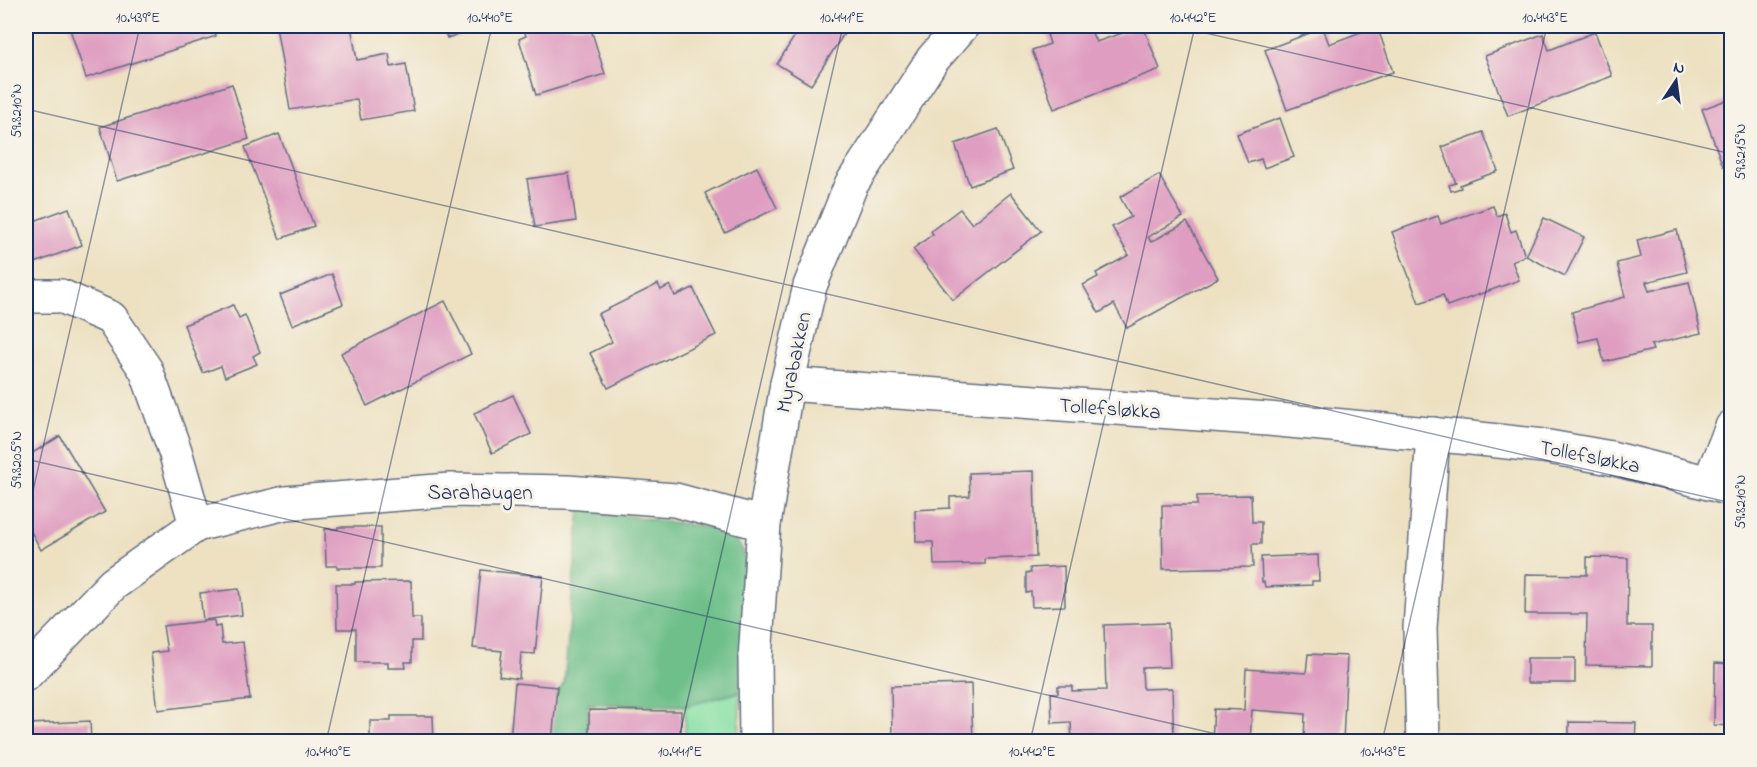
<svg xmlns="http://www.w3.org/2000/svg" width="1757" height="767" font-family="'Indie Flower',sans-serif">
	<rect width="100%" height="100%" fill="#f7f3e8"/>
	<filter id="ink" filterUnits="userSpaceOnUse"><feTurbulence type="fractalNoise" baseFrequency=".0167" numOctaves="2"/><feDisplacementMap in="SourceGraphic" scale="12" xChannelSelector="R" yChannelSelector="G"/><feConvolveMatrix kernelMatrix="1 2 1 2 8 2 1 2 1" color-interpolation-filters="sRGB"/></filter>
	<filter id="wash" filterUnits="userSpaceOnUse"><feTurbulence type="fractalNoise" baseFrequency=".008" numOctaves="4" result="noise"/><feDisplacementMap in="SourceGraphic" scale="24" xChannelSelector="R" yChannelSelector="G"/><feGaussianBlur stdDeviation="1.35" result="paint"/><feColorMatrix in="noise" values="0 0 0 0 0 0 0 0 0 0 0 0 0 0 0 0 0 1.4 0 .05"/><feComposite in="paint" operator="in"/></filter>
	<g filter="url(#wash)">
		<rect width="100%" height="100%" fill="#ede1c2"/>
		<path fill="#88e1a5" stroke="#528882" stroke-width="1.5" d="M740,692L739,741H685V706Z"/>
		<path fill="#6ebf8a" stroke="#447774" stroke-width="1.5" d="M580,509L707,527L730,533L743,550L749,582L740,692L685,706L588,704L587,741L524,742L564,683Z"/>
		<g id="blocks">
			<g fill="#df9ec1">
				<path d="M69,26H213L216,36L86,78Z"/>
				<path d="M276,26H351L357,60L389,54L391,67L406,64L414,111L361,120L357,99L290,110Z"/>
				<path d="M443,26H474L475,30L447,38Z"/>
				<path d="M523,26H590L605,74L536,95L519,39L526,36Z"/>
				<path d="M801,26H849L811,85L777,64Z"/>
				<path d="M1068,26H1089L1096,42L1143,26L1160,69L1054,109L1032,50L1050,44L1047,34Z"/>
				<path d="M1377,26L1393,72L1287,110L1265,50L1323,28L1329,44Z"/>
				<path d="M1595,32L1612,76L1508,116L1485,56L1543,34L1549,50Z"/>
				<path d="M232,84L249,139L117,181L100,127Z"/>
				<path d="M1732,98V163L1723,166L1702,109Z"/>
				<path d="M1280,118L1294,157L1264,168L1261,159L1248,163L1237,134Z"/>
				<path d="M998,129L1013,170L970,186L955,144Z"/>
				<path d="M1483,132L1498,171L1460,185L1461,188L1451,191L1449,185L1456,183L1442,147Z"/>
				<path d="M279,134L314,226L280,239L245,147Z"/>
				<path d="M757,167L777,208L725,233L705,193Z"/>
				<path d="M569,173L576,221L535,227L527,179Z"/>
				<path d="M1159,175L1183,217L1148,237L1151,242L1187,222L1218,278L1127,328L1114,304L1099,313L1083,285L1098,277L1096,273L1129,255L1112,227L1131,217L1120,197Z"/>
				<path d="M1011,193L1041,231L953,300L913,249L933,234L931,231L960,209L972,224Z"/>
				<path d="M1493,206L1497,216L1505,213L1511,232L1516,230L1525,256L1512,261L1519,280L1447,306L1443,295L1419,303L1392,232L1438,216L1441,224Z"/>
				<path d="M69,208L82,245L35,263L26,235V224Z"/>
				<path d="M1544,218L1584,237L1565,276L1526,256Z"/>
				<path d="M1677,230L1687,272L1646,282L1649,291L1689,282L1701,333L1651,345L1653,350L1604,362L1598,338L1579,342L1572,312L1625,297L1617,263L1641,257L1637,240Z"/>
				<path d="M332,274L343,304L292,325L280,295Z"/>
				<path d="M658,284L661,290L670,285L675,296L693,288L716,335L608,388L590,353L612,342L598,314Z"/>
				<path d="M445,301L471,354L367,406L341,353Z"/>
				<path d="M233,305L239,318L245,315L260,352L253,356L257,364L225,377L221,366L203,373L184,325Z"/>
				<path d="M513,395L531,434L492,453L474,413Z"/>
				<path d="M60,436L105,512L41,550L26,522V457Z"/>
				<path d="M1034,471L1036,557L985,559V564L934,565L933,542H916L915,510L950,508V497L970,496L969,473Z"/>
				<path d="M1251,495L1252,522H1261V544H1252L1253,567L1163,569L1162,505H1197V496Z"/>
				<path d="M338,527H381V568H337V566H326L325,529H338Z"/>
				<path d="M1318,555L1319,581H1312V585L1265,587L1264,582H1262L1261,557Z"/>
				<path d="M1587,557L1628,558L1627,626H1652V666L1586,665L1587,614H1525L1526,574L1587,575Z"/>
				<path d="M1064,566L1065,606L1032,607L1031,592L1026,593V573H1031L1030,568Z"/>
				<path d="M481,570L543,576L535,654L521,653L519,679L499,676L502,651L473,648Z"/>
				<path d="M411,581L412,618H421V641H412V662H405L406,668H388V662H356V629H337L336,584H355V582Z"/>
				<path d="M239,589L242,615L203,620L200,593Z"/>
				<path d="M214,620L215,627L220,626L222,644L243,642L250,699L158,710L151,653L167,651L163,626Z"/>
				<path d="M1168,623L1170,667L1142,668L1143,689L1172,688L1174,741L1072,742L1071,722L1052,723L1051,693H1058V686H1072V691L1106,690L1104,625Z"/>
				<path d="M1308,654L1347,656L1343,742H1304L1305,714L1252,710L1250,742L1212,740L1214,709L1244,710L1246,669L1306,673Z"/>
				<rect x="1527" y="658" width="48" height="25"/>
				<path d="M1715,663L1732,664V726L1714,725Z"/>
				<path d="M515,683L557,687L552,742L510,740Z"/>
				<path d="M971,684L973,742H911V738H892L891,686Z"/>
				<path d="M589,710L681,711V742H589Z"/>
				<path d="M391,716H433L434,742H370V721H391Z"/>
				<path d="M90,721L91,742H31L30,724Z"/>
				<path d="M1569,722L1636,723L1635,742H1569Z"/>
			</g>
		</g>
	</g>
	<g filter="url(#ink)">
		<use href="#blocks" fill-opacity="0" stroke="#646d81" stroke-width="1.5"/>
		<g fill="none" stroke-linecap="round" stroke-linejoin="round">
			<g stroke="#646d81" stroke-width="36">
				<g id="minor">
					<path d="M26,296H61L111,318L146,370L175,451L196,525L285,503L450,490L567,492L675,500L764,524"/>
					<path d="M787,384L1268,419L1471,438L1543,446L1611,458L1709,483"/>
					<path d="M1730,489L1709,483L1732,427"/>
					<path d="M26,674L113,584L196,525"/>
					<path d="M756,742L755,659L764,524L787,384L810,286L851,185L932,60L962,26"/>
					<path d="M1423,742L1420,628L1433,434"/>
				</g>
			</g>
			<use href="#minor" stroke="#fff" stroke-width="33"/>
		</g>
	</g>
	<path fill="none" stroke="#1b2f5e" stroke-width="1.5" stroke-opacity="0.45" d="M1175,26L1732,154M26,109L1732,503M26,459L1251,742M26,521L140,26M326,742L492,26M678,742L843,26M1030,742L1195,26M1382,742L1547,26"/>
	<g text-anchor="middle" stroke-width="6" stroke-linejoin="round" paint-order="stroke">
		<g font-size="21" fill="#1b2f5e" stroke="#f7f3e8">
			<text transform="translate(793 362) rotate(-78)" y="7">Myrabakken</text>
			<text transform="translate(1110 408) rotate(4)" y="7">Tollefsløkka</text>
			<text transform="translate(1590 456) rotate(11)" y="7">Tollefsløkka</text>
			<text x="480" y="499">Sarahaugen</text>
		</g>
	</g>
	<rect width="1757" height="767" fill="none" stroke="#f7f3e8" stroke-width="66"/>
	<g transform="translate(1676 81) rotate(13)" stroke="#f7f3e8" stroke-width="4.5" paint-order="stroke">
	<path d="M0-4.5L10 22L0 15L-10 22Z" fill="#1b2f5e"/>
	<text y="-9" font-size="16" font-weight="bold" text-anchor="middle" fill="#1b2f5e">N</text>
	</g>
	<rect x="33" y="33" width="1691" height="701" fill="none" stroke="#1b2f5e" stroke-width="2"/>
	<g font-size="15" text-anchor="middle" fill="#1b2f5e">
		<text x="138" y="22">10.439°E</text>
		<text x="490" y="22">10.440°E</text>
		<text x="842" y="22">10.441°E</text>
		<text x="1193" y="22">10.442°E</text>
		<text x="1545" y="22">10.443°E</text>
		<text transform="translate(16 111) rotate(-90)" y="5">59.8210°N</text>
		<text transform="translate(1740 152) rotate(-90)" y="5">59.8215°N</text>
		<text transform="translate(16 460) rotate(-90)" y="5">59.8205°N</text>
		<text transform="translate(1740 502) rotate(-90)" y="5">59.8210°N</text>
		<text x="328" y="756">10.440°E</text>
		<text x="680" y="756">10.441°E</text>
		<text x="1032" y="756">10.442°E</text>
		<text x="1383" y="756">10.443°E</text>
	</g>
</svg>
